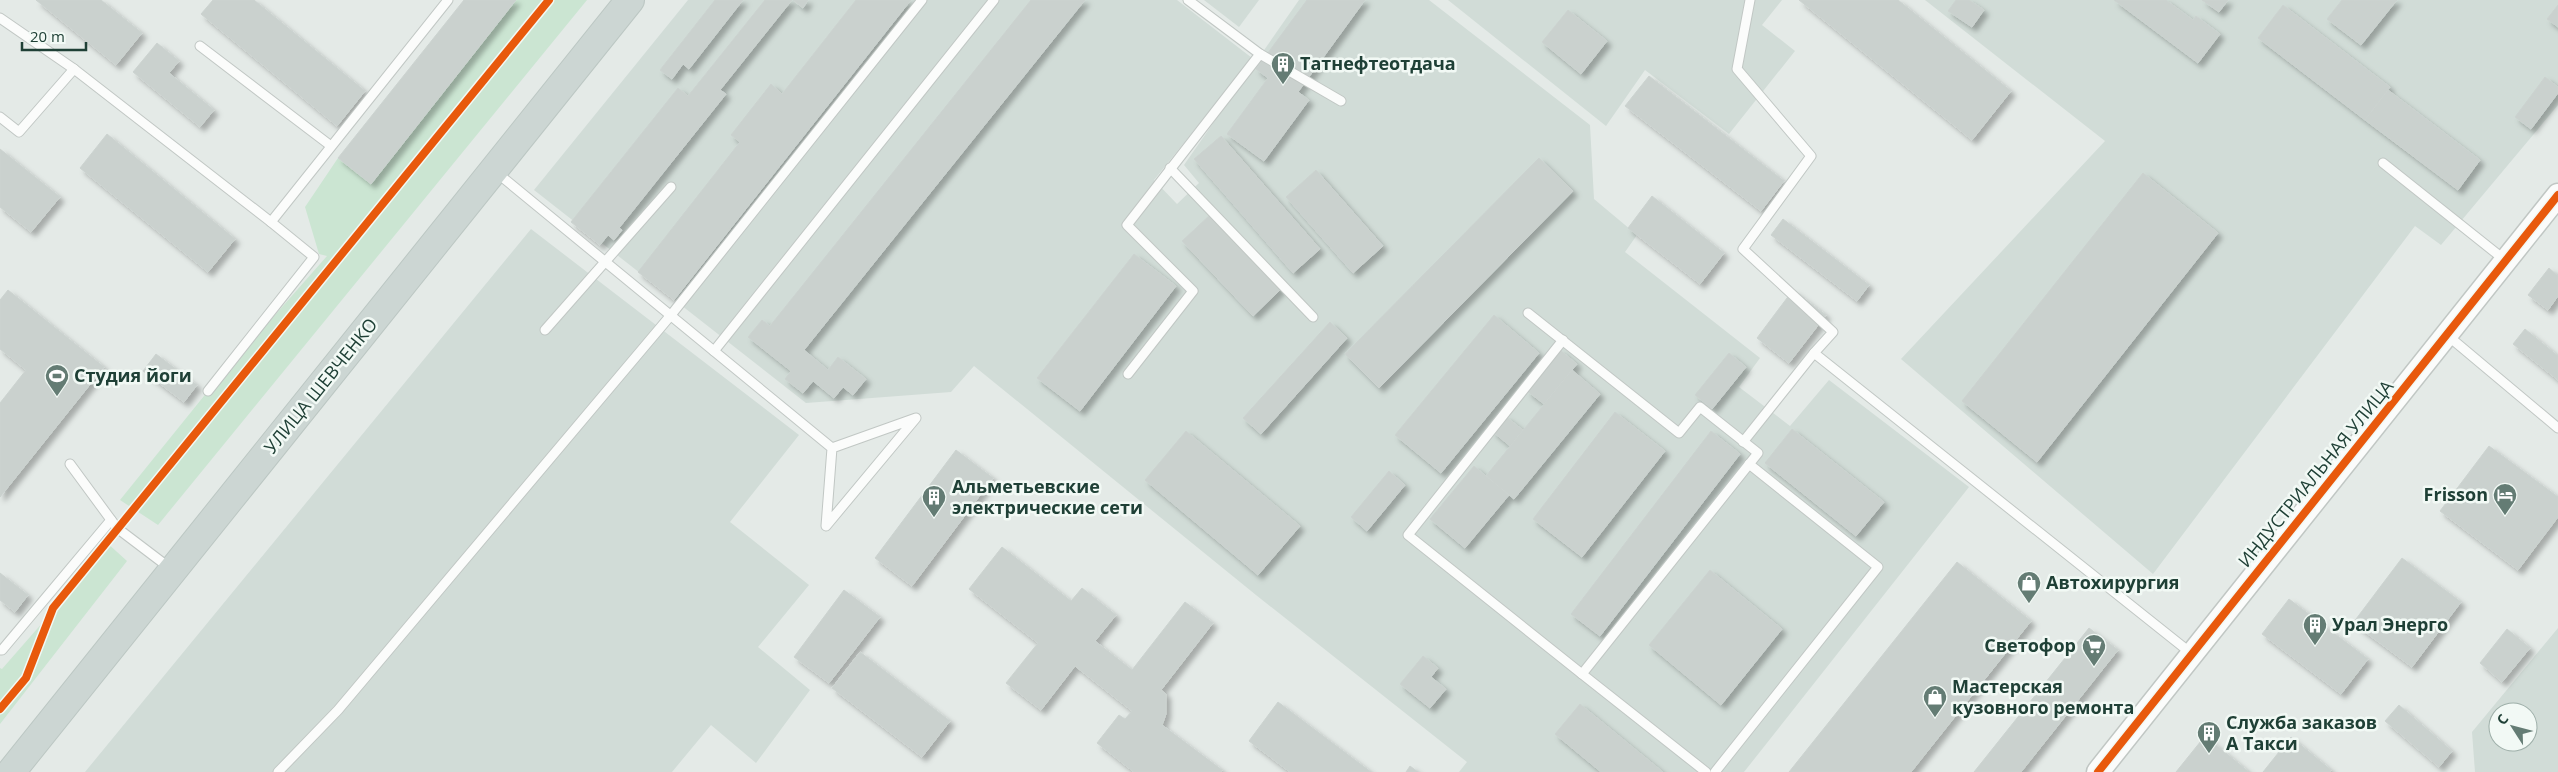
<svg xmlns="http://www.w3.org/2000/svg" width="2558" height="772" font-family="'Open Sans',sans-serif">
	<defs>
		<filter id="shadow"><feDropShadow dx="4.5" dy="4.5" stdDeviation="2.5" flood-color="#0004"/></filter>
	</defs>
	<rect width="100%" height="100%" fill="#e4eae7"/>
	<g fill="#d1dcd7" fill-rule="evenodd">
		<path d="M688,0H1177L1252,58L1154,180L1177,204L1199,183L1184,165L1299,0H1429L1590,125L1594,199L1637,235L1625,252L1760,358L1739,387L1790,426L1829,380L1969,487L1744,772H1459L1467,762L1256,595L974,366L951,392L806,403L534,190Z"/>
		<path d="M1204,0H1259L1239,27Z"/>
		<path d="M1448,0H1782L1762,25L1795,51L1729,134L1645,70L1606,126Z"/>
		<path d="M1925,0H2558V105L2441,245L2415,226L2153,574L1901,359L2105,141Z"/>
		<path d="M531,229L799,435L730,522L809,585L758,647L810,690L756,763L711,725L672,772H85Z"/>
		<path d="M2558,628V772H2475L2472,732ZM2498,712H2528V742H2498Z"/>
	</g>
	<g fill="#cbe5d2">
		<path d="M516,0H587L158,525L120,500L208,391L327,256L319,254L305,207L338,158L371,183Z"/>
		<path d="M106,542L127,561L0,724V668L2,669L51,613Z"/>
	</g>
	<g fill="#cad1ce" stroke="#ccd3d0" filter="url(#shadow)">
		<path d="M36,0H101L142,33L116,65Z"/>
		<path d="M213,0H254L365,91L337,126L201,14Z"/>
		<path d="M464,0H516L371,184L338,158Z"/>
		<path d="M715,0H743L689,69L683,64L672,79L660,70Z"/>
		<path d="M765,0H792L720,90L726,94L619,228L622,230L614,240L608,235L600,245L571,222L678,88L688,96Z"/>
		<path d="M793,0H808L803,8Z"/>
		<path d="M856,0H911L674,300L638,272L740,142L731,135L771,84L782,94Z"/>
		<path d="M1031,0H1085L804,350L828,370L838,357L866,379L853,395L843,387L834,398L813,381L803,393L785,379L791,371L748,337L762,320L770,326Z"/>
		<path d="M1307,0H1365L1298,92L1309,100L1264,161L1227,134L1268,78L1256,69Z"/>
		<path d="M1799,0H1898L2011,91L1972,140Z"/>
		<path d="M1956,0H1969L1984,10L1972,27L1948,11Z"/>
		<path d="M2114,0H2166L2193,20L2196,16L2220,34L2198,63Z"/>
		<path d="M2202,0H2228L2219,12Z"/>
		<path d="M2342,0H2397L2361,45L2327,19Z"/>
		<path d="M2283,5L2390,87L2365,120L2258,38Z"/>
		<path d="M2558,5V27L2547,19Z"/>
		<path d="M1568,10L1607,41L1581,74L1542,42Z"/>
		<path d="M157,43L179,61L169,73L214,110L200,127L133,72Z"/>
		<path d="M1649,76L1784,181L1761,211L1625,106Z"/>
		<path d="M2545,77L2558,87V93L2531,129L2515,117Z"/>
		<path d="M2388,90L2480,160L2458,190L2365,120Z"/>
		<path d="M107,134L235,239L208,272L80,168Z"/>
		<path d="M1221,136L1320,249L1293,273L1194,159Z"/>
		<path d="M0,149L60,197L31,232L0,207Z"/>
		<path d="M1539,158L1573,191L1379,388L1345,354Z"/>
		<path d="M1316,170L1383,246L1353,273L1286,197Z"/>
		<path d="M2143,173L2218,233L2037,462L1962,401Z"/>
		<path d="M1652,196L1724,253L1700,284L1628,228Z"/>
		<path d="M1211,214L1281,289L1253,316L1182,241Z"/>
		<path d="M1783,219L1869,285L1857,301L1771,235Z"/>
		<path d="M1134,254L1176,286L1080,411L1037,378Z"/>
		<path d="M2549,268L2558,276V296L2548,310L2528,295Z"/>
		<path d="M8,290L104,367L0,497V403L26,370L0,349V300Z"/>
		<path d="M1793,290L1826,315L1789,363L1757,338Z"/>
		<path d="M1494,315L1539,353L1441,473L1395,435Z"/>
		<path d="M1330,322L1347,338L1261,434L1243,418Z"/>
		<path d="M2525,329L2558,356V380L2513,344Z"/>
		<path d="M1560,350L1577,364L1544,404L1527,391Z"/>
		<path d="M1729,353L1746,367L1712,409L1695,395Z"/>
		<path d="M156,354L197,385L184,402L143,371Z"/>
		<path d="M1572,370L1600,394L1514,499L1486,476Z"/>
		<path d="M1615,412L1665,451L1582,557L1533,519Z"/>
		<path d="M1505,416L1523,430L1510,446L1492,431Z"/>
		<path d="M1792,429L1884,502L1856,536L1765,463Z"/>
		<path d="M1186,431L1300,526L1258,575L1145,480Z"/>
		<path d="M1711,431L1740,454L1600,636L1571,614Z"/>
		<path d="M2489,446L2558,497V517L2518,570L2440,511Z"/>
		<path d="M956,450L993,478L912,586L875,558Z"/>
		<path d="M1474,466L1509,495L1465,548L1430,519Z"/>
		<path d="M1389,471L1405,485L1367,531L1351,517Z"/>
		<path d="M1002,547L1071,601L1082,588L1116,615L1095,641L1132,670L1185,602L1213,623L1161,690L1166,694V714L1162,725L1222,770L1221,772H1134L1097,743L1119,715L1125,719L1132,711L1075,666L1041,710L1006,683L1038,643L969,589Z"/>
		<path d="M2402,558L2461,602L2412,667L2353,623Z"/>
		<path d="M1957,562L2031,621L1911,772H1789Z"/>
		<path d="M1710,570L1782,629L1721,705L1649,645Z"/>
		<path d="M0,573L28,595L15,612L0,600Z"/>
		<path d="M844,590L880,617L829,683L794,657Z"/>
		<path d="M2289,599L2368,659L2341,694L2262,634Z"/>
		<path d="M2089,628L2118,650L2021,772H1974Z"/>
		<path d="M2507,629L2530,648L2502,682L2480,663Z"/>
		<path d="M860,652L950,721L922,757L832,688Z"/>
		<path d="M1423,656L1438,668L1431,677L1446,689L1430,708L1400,684Z"/>
		<path d="M1278,702L1371,772H1290L1249,741Z"/>
		<path d="M1580,704L1663,772H1601L1555,734Z"/>
		<path d="M2399,705L2452,751L2439,767L2385,721Z"/>
		<path d="M2205,736L2249,772H2176Z"/>
		<path d="M2291,737L2331,770L2330,772H2263Z"/>
		<path d="M1410,766L1418,772H1406Z"/>
	</g>
	<g fill="none" stroke-linecap="round" stroke-linejoin="round">
		<g stroke="#c1c7c4" stroke-width="11">
			<g id="service">
				<path d="M1750,0L1737,69L1811,156L1743,249L1833,332L1814,353"/>
				<path d="M0,18L74,69"/>
				<path d="M200,46L331,146"/>
				<path d="M1260,54L1341,101"/>
				<path d="M0,117L19,132L74,69L271,222"/>
				<path d="M2383,163L2506,261"/>
				<path d="M1170,168L1313,317"/>
				<path d="M496,172L832,448L826,526L916,418L832,448"/>
				<path d="M1528,313L1679,433L1700,407L1758,453L1582,674L1706,772"/>
				<path d="M545,330L671,187"/>
				<path d="M2447,335L2558,428"/>
				<path d="M1563,340L1408,535L1582,674"/>
				<path d="M714,351L994,0"/>
				<path d="M1128,374L1193,291L1127,225L1260,54L1188,0"/>
				<path d="M208,391L314,257L271,222L448,0"/>
				<path d="M1743,442L1814,353L2192,654"/>
				<path d="M70,464L117,528L171,569"/>
				<path d="M0,650H2L111,520"/>
				<path d="M278,772L338,710L671,315L922,0"/>
				<path d="M1715,772L1878,567L1749,464"/>
			</g>
		</g>
		<g stroke="#c1c7c4" stroke-width="25">
			<path id="tertiary" d="M2098,772L2558,195"/>
		</g>
		<g stroke="#bcc7c3" stroke-width="30">
			<path id="primary" d="M11,772L630,0"/>
		</g>
		<path stroke="#c0cac6" stroke-width="3" stroke-dasharray="2.5 4" stroke-linecap="butt" d="M0,709L26,678L48,620"/>
		<use href="#service" stroke="#fbfcfb" stroke-width="9"/>
		<use href="#tertiary" stroke="#fbfcfb" stroke-width="22"/>
		<use href="#primary" stroke="#ccd6d3" stroke-width="28"/>
		<g stroke="#f2f9f5" stroke-width="11">
			<g id="cycleway">
				<path d="M0,709L26,678L53,608L549,0"/>
				<path d="M2098,772L2558,195"/>
			</g>
		</g>
		<use href="#cycleway" stroke="#e8590c" stroke-width="8"/>
	</g>
	<defs>
		<g id="building-pin" transform="scale(1.25)"><path d="M0 17L-7.5 6A9.5 9.5 0 1 1 7.5 6Z" fill="#647c74" stroke="#f2f9f5"/><path d="M-4-6H4V6H1V3H-1V6H-4ZM-2.5-4.3h1.7v1.8h-1.7ZM.8-4.3h1.7v1.8H.8ZM-2.5-1h1.7V.8h-1.7ZM.8-1h1.7V.8H.8Z" fill="#fff"/></g>
		<g id="stadium-pin" transform="scale(1.25)"><path d="M0 17L-7.5 6A9.5 9.5 0 1 1 7.5 6Z" fill="#647c74" stroke="#f2f9f5"/><path d="M0-5a6.5 5 0 1 0 0 10a6.5 5 0 1 0 0-10ZM-3.5-1.8h7v3.6h-7Z" fill="#fff"/></g>
		<g id="hotel-pin" transform="scale(1.25)"><path d="M0 17L-7.5 6A9.5 9.5 0 1 1 7.5 6Z" fill="#647c74" stroke="#f2f9f5"/><path d="M-6-4.5h1.5V1H6V5H4.5V3h-9V5H-6ZM-4 0a1.8 1.8 0 1 1 3.6 0ZM.5 0V-2.5h3Q6-2.5 6 0Z" fill="#fff"/></g>
		<g id="shop-pin" transform="scale(1.25)"><path d="M0 17L-7.5 6A9.5 9.5 0 1 1 7.5 6Z" fill="#647c74" stroke="#f2f9f5"/><path d="M-5-2.5h2.3a2.7 3.5 0 0 1 5.4 0H5L5.5 6h-11ZM-1.5-2.5h3a1.5 2.3 0 0 0-3 0Z" fill="#fff"/></g>
		<g id="supermarket-pin" transform="scale(1.25)"><path d="M0 17L-7.5 6A9.5 9.5 0 1 1 7.5 6Z" fill="#647c74" stroke="#f2f9f5"/><path d="M-6-5.5h2.5l.6 2H6L4.5 2H-2.5L-4.4-4H-6ZM-1.5 3.2a1.3 1.3 0 1 0 .1 0ZM3 3.2a1.3 1.3 0 1 0 .1 0Z" fill="#fff"/></g>
	</defs>
	<g fill-rule="evenodd">
		<use href="#building-pin" x="1283" y="64"/>
		<use href="#stadium-pin" x="57" y="376"/>
		<use href="#hotel-pin" x="2505" y="495"/>
		<use href="#building-pin" x="934" y="497"/>
		<use href="#shop-pin" x="2029" y="583"/>
		<use href="#building-pin" x="2315" y="625"/>
		<use href="#supermarket-pin" x="2094" y="646"/>
		<use href="#shop-pin" x="1935" y="697"/>
		<use href="#building-pin" x="2209" y="733"/>
	</g>
	<g text-anchor="middle" stroke-width="5" stroke-linejoin="round" paint-order="stroke">
		<g font-size="18" font-weight="bold" fill="#1f4036" stroke="#f2f9f5" text-anchor="start">
			<text x="1300" y="70">Татнефтеотдача</text>
			<text x="74" y="382">Студия йоги</text>
			<text x="952" y="493">Альметьевские<tspan x="952" dy="21">электрические сети</tspan></text>
			<text x="2488" y="501" text-anchor="end">Frisson</text>
			<text x="2046" y="589">Автохирургия</text>
			<text x="2332" y="631">Урал Энерго</text>
			<text x="2076" y="652" text-anchor="end">Светофор</text>
			<text x="1952" y="693">Мастерская<tspan x="1952" dy="21">кузовного ремонта</tspan></text>
			<text x="2226" y="729">Служба заказов<tspan x="2226" dy="21">А Такси</tspan></text>
		</g>
		<g font-size="18" fill="#1f4036" stroke="#f2f9f5">
			<text transform="translate(321 386) rotate(-51)" y="6">УЛИЦА ШЕВЧЕНКО</text>
			<text transform="translate(2316 474) rotate(-51)" y="6">ИНДУСТРИАЛЬНАЯ УЛИЦА</text>
		</g>
	</g>
	<g transform="translate(2513 727) rotate(306)"><circle r="24" fill="#f2f9f5" stroke="#9eafa9"/>
	<path d="M0-4L9 19L0 12L-9 19Z" fill="#647c74"/>
	<text y="-8" font-size="14" font-weight="bold" text-anchor="middle" fill="#1f4036">С</text>
	</g>
	<path d="M22 42v8h64v-8" fill="none" stroke="#1f4036" stroke-width="2.5"/>
	<text x="30" y="42" font-size="15" fill="#1f4036" stroke="#f2f9f5" stroke-width="4" paint-order="stroke">20 m</text>
</svg>
